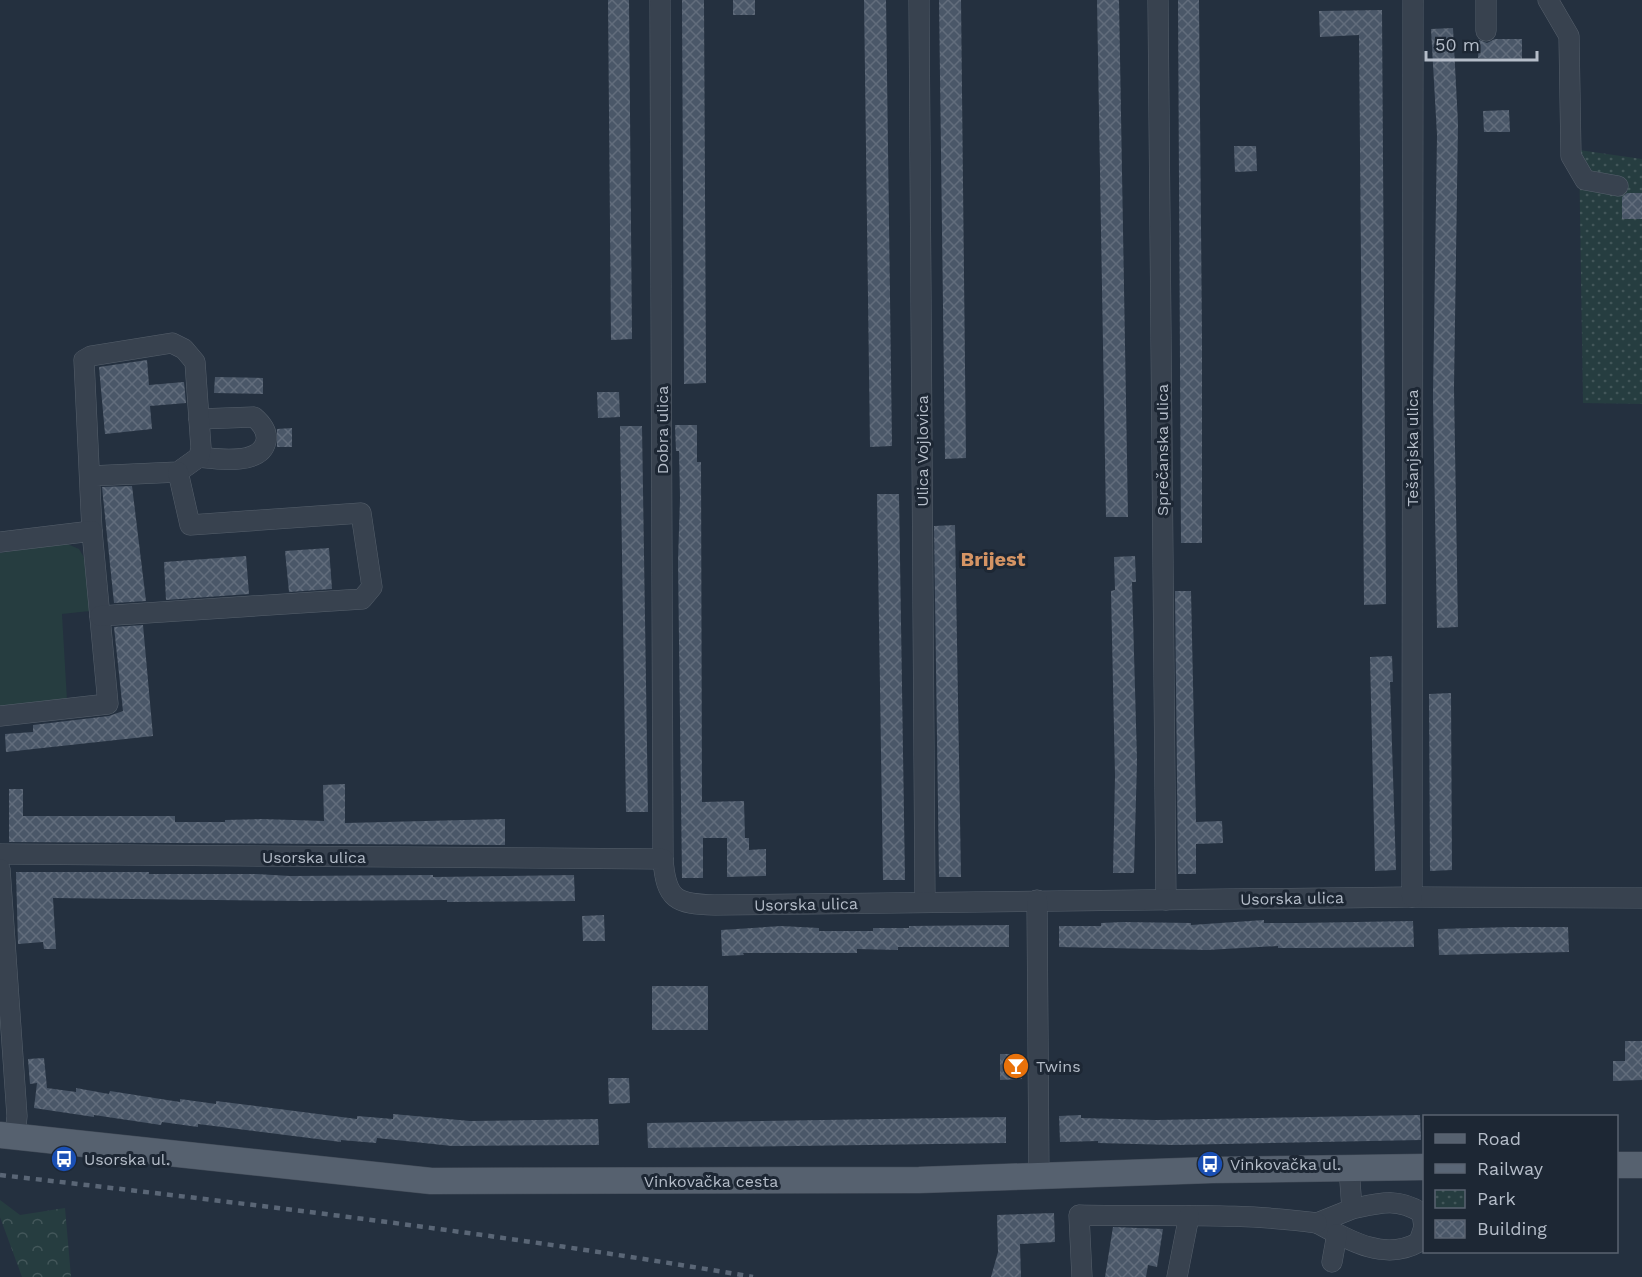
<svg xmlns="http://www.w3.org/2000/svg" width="1642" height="1277" font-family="'Work Sans',sans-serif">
	<defs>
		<pattern id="forest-crowns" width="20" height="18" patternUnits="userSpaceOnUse" patternTransform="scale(1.5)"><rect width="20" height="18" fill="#263d40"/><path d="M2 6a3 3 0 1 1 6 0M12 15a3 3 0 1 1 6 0" fill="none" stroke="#43575a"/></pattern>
		<pattern id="park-dots" width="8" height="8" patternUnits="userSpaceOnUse" patternTransform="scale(1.5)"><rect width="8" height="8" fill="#263d40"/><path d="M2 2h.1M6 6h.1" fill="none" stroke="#43575a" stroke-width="1.8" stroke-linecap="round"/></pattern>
		<pattern id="building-cross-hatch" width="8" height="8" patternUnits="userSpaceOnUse" patternTransform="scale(1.5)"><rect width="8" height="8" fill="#4a5768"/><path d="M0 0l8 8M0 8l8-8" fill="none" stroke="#626d7c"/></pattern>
	</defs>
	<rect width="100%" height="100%" fill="#24303f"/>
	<path fill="#263d40" d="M65,543L79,549L85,559L90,611L62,614L67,700L0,710V553Z"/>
	<path fill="url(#forest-crowns)" d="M0,1200L20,1215L65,1208L71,1277H22L0,1217Z"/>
	<path fill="url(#park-dots)" d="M1579,150L1642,159V404L1583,403Z"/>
	<g fill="url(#building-cross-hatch)">
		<path d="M608,0H629L632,339L611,340Z"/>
		<path d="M682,0H704L706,383L684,384Z"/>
		<rect x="733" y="0" width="22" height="15"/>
		<path d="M864,0H886L892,446L870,447Z"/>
		<path d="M939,0H961L966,458L945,459Z"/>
		<path d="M1097,0H1119L1128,517H1106Z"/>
		<path d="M1178,0H1199L1202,341V543H1181Z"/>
		<path d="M1382,10L1386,604L1364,605L1359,35L1320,37L1319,11Z"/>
		<path d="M1453,28L1458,123L1454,388L1458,627L1437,628L1433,397L1437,135L1431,29Z"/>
		<path d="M1495,39H1522V59L1478,58L1479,40L1487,43Z"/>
		<path d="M1509,110L1510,132H1484L1483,111Z"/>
		<path d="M1234,146H1256L1257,171L1235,172Z"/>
		<path d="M1627,193H1642V219H1622V197Z"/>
		<path d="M147,360L149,385L184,382L186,403L150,406L152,429L105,434L99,367Z"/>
		<path d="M215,377L263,378V394L214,393Z"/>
		<path d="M597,392H619L620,417L598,418Z"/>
		<path d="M675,425H697V462H701L702,802L744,801L745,838H749V850L766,849V876L727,877V838H703V878H682L678,561L680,498L679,451H676Z"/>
		<path d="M620,426H642L648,812H626Z"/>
		<path d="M292,428V447H277V429Z"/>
		<path d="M132,486L146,601L114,603L102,487Z"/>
		<path d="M877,494H899L905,880H883Z"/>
		<path d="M955,525L961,877H939L934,526Z"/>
		<path d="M329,548L332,589L289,592L285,551Z"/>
		<path d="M246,556L249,594L166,600L164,562Z"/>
		<path d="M1135,556L1136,582H1132L1137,760L1134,873H1113L1115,776L1111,591L1115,590L1114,557Z"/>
		<path d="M1175,591H1191L1196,822L1222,821L1223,843L1196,844V874H1178Z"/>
		<path d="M143,625L153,736L6,752L5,734L33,732V725L109,716L123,711L114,627Z"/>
		<path d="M1392,656L1393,682H1390L1396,870L1375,871L1370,657Z"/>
		<path d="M1451,693L1452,870L1430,871L1429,694Z"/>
		<path d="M345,784V823L505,819V845L9,842V789H23V816H175V822H225V820L261,819L324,821L323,785Z"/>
		<path d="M16,872H149V874H256L290,876L433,875V877L574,875L575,901L447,902V900L306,901L53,898L56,949H44L43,942L18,944Z"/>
		<path d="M604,915L605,941H583L582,916Z"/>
		<path d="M1264,920V923H1299L1413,921L1414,947L1315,948H1278V946L1207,950L1059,947V926H1101V923L1123,922L1191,923V925Z"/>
		<path d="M1009,925V947H898V950L857,949V953H743L744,955L722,956L721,930L781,926L819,928V931H873V928H909V926Z"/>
		<path d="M1511,927H1568L1569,952L1439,955L1438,929Z"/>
		<rect x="652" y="986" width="56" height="44"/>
		<path d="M1625,1041H1642V1080L1613,1081V1061H1625Z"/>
		<path d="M1000,1054H1022V1079L1000,1080Z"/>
		<path d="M44,1058L47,1088L76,1092V1088L109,1094L110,1091L180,1102V1099L216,1104V1101L357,1119V1116L393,1119V1114L470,1121L598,1119L599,1145L452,1146L377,1138L376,1143L341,1140V1142L198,1124V1127L162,1122L161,1125L94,1115V1117L34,1108L37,1083L30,1084L28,1059Z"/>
		<path d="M608,1078H629L630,1103L609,1104Z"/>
		<path d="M1081,1115V1118L1156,1120L1420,1115L1421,1140L1174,1145L1098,1143V1141L1060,1142L1059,1116Z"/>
		<path d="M1006,1117V1143L648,1148L647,1123Z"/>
		<path d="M1054,1213L1055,1242L1020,1244L1021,1277H991L998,1252L997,1215Z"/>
		<path d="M1113,1227L1163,1229L1157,1267L1148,1265L1146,1277H1105Z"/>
	</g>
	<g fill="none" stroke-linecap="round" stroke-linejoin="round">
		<g stroke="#56606c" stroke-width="21">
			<g id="minor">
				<path d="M660,0L663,859"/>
				<path d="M919,0L925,902"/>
				<path d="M1158,0L1166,900"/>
				<path d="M1548,0L1569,36L1571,156L1585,180L1618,186"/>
				<path d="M1486,31V0"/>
				<path d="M199,457C217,459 261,466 266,441C268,431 261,423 254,417L199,419"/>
				<path d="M90,476L178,472L199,457L201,448L195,362L184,349L172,343L91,356L84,360L92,531"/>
				<path d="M0,542L92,531L108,704L0,716"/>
				<path d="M100,616L362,599L372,587L361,513L190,525L178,472"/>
				<path d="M0,854L663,859C666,900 676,904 715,905L1412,897L1642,898"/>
				<path d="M0,869L17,1116L15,1137"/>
				<path d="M1412,897L1413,0"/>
				<path d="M1037,900L1039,1178"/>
				<path d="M1349,1168L1352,1209C1379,1203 1397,1197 1422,1213L1424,1227L1419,1242C1385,1262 1348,1240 1317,1223L1352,1209"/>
				<path d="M1332,1262L1337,1234"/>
				<path d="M1082,1277L1079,1215C1159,1217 1238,1212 1317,1223"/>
				<path d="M1177,1277L1189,1216"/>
			</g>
		</g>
		<g stroke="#424b58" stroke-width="27">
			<g id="major">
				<path d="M0,1135L431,1181L919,1180L1212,1170L1424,1167"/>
				<path d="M1616,1165H1642"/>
			</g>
		</g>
		<use href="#minor" stroke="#38424f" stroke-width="20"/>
		<use href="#major" stroke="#56616f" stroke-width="26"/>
		<path stroke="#5a6676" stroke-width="4.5" stroke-dasharray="6 6" stroke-linecap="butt" d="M0,1175C252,1204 503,1234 753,1277"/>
	</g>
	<defs>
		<g id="bar-disc" transform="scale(1.35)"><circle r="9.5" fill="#e8710a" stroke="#1d2734"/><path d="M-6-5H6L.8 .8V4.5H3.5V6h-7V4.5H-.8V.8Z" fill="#fff"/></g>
		<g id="bus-disc" transform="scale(1.35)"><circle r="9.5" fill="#1a4fb4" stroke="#1d2734"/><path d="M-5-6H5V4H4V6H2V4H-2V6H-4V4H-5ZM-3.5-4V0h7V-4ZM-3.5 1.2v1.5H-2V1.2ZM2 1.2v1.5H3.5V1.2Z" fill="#fff"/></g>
	</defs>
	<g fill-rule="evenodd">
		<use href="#bar-disc" x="1016" y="1066"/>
		<use href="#bus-disc" x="64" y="1159"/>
		<use href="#bus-disc" x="1210" y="1164"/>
	</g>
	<g text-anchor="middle" stroke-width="6" stroke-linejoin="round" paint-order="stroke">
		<g font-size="16" fill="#b5bdc9" stroke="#1d2734">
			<text transform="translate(662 430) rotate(-90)" y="6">Dobra ulica</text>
			<text transform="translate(1412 448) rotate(-90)" y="6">Tešanjska ulica</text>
			<text transform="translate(1162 450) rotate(-90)" y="6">Sprečanska ulica</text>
			<text transform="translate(922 451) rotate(-90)" y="6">Ulica Vojlovica</text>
			<text x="314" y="863">Usorska ulica</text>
			<text transform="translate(1292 898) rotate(-1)" y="6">Usorska ulica</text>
			<text transform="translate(806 904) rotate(-1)" y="6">Usorska ulica</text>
			<text x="711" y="1187">Vinkovačka cesta</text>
		</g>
		<g font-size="16" fill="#b5bdc9" stroke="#1d2734" text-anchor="start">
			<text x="1036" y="1072">Twins</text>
			<text x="84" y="1165">Usorska ul.</text>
			<text x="1230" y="1170">Vinkovačka ul.</text>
		</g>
		<g font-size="20" font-weight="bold" fill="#d59464" stroke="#1d2734">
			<text x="993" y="566">Brijest</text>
		</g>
	</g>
	<rect x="1423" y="1115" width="195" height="138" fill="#1d2734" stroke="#5a6370" stroke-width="1.5"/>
	<rect x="1435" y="1134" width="30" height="9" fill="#56616f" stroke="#5a6370" stroke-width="1.5"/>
	<text x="1477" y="1145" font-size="18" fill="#b5bdc9">Road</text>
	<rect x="1435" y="1164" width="30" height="9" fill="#5a6676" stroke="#5a6370" stroke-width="1.5"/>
	<text x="1477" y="1175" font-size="18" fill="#b5bdc9">Railway</text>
	<rect x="1435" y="1190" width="30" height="18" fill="url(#park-dots)" stroke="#5a6370" stroke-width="1.5"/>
	<text x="1477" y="1205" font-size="18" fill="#b5bdc9">Park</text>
	<rect x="1435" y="1220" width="30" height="18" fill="url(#building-cross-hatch)" stroke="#5a6370" stroke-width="1.5"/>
	<text x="1477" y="1235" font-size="18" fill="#b5bdc9">Building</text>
	<path d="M1426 51v9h111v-9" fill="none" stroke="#b5bdc9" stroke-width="3"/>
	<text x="1435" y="51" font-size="18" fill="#b5bdc9" stroke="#1d2734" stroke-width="4.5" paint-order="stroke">50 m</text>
</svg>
